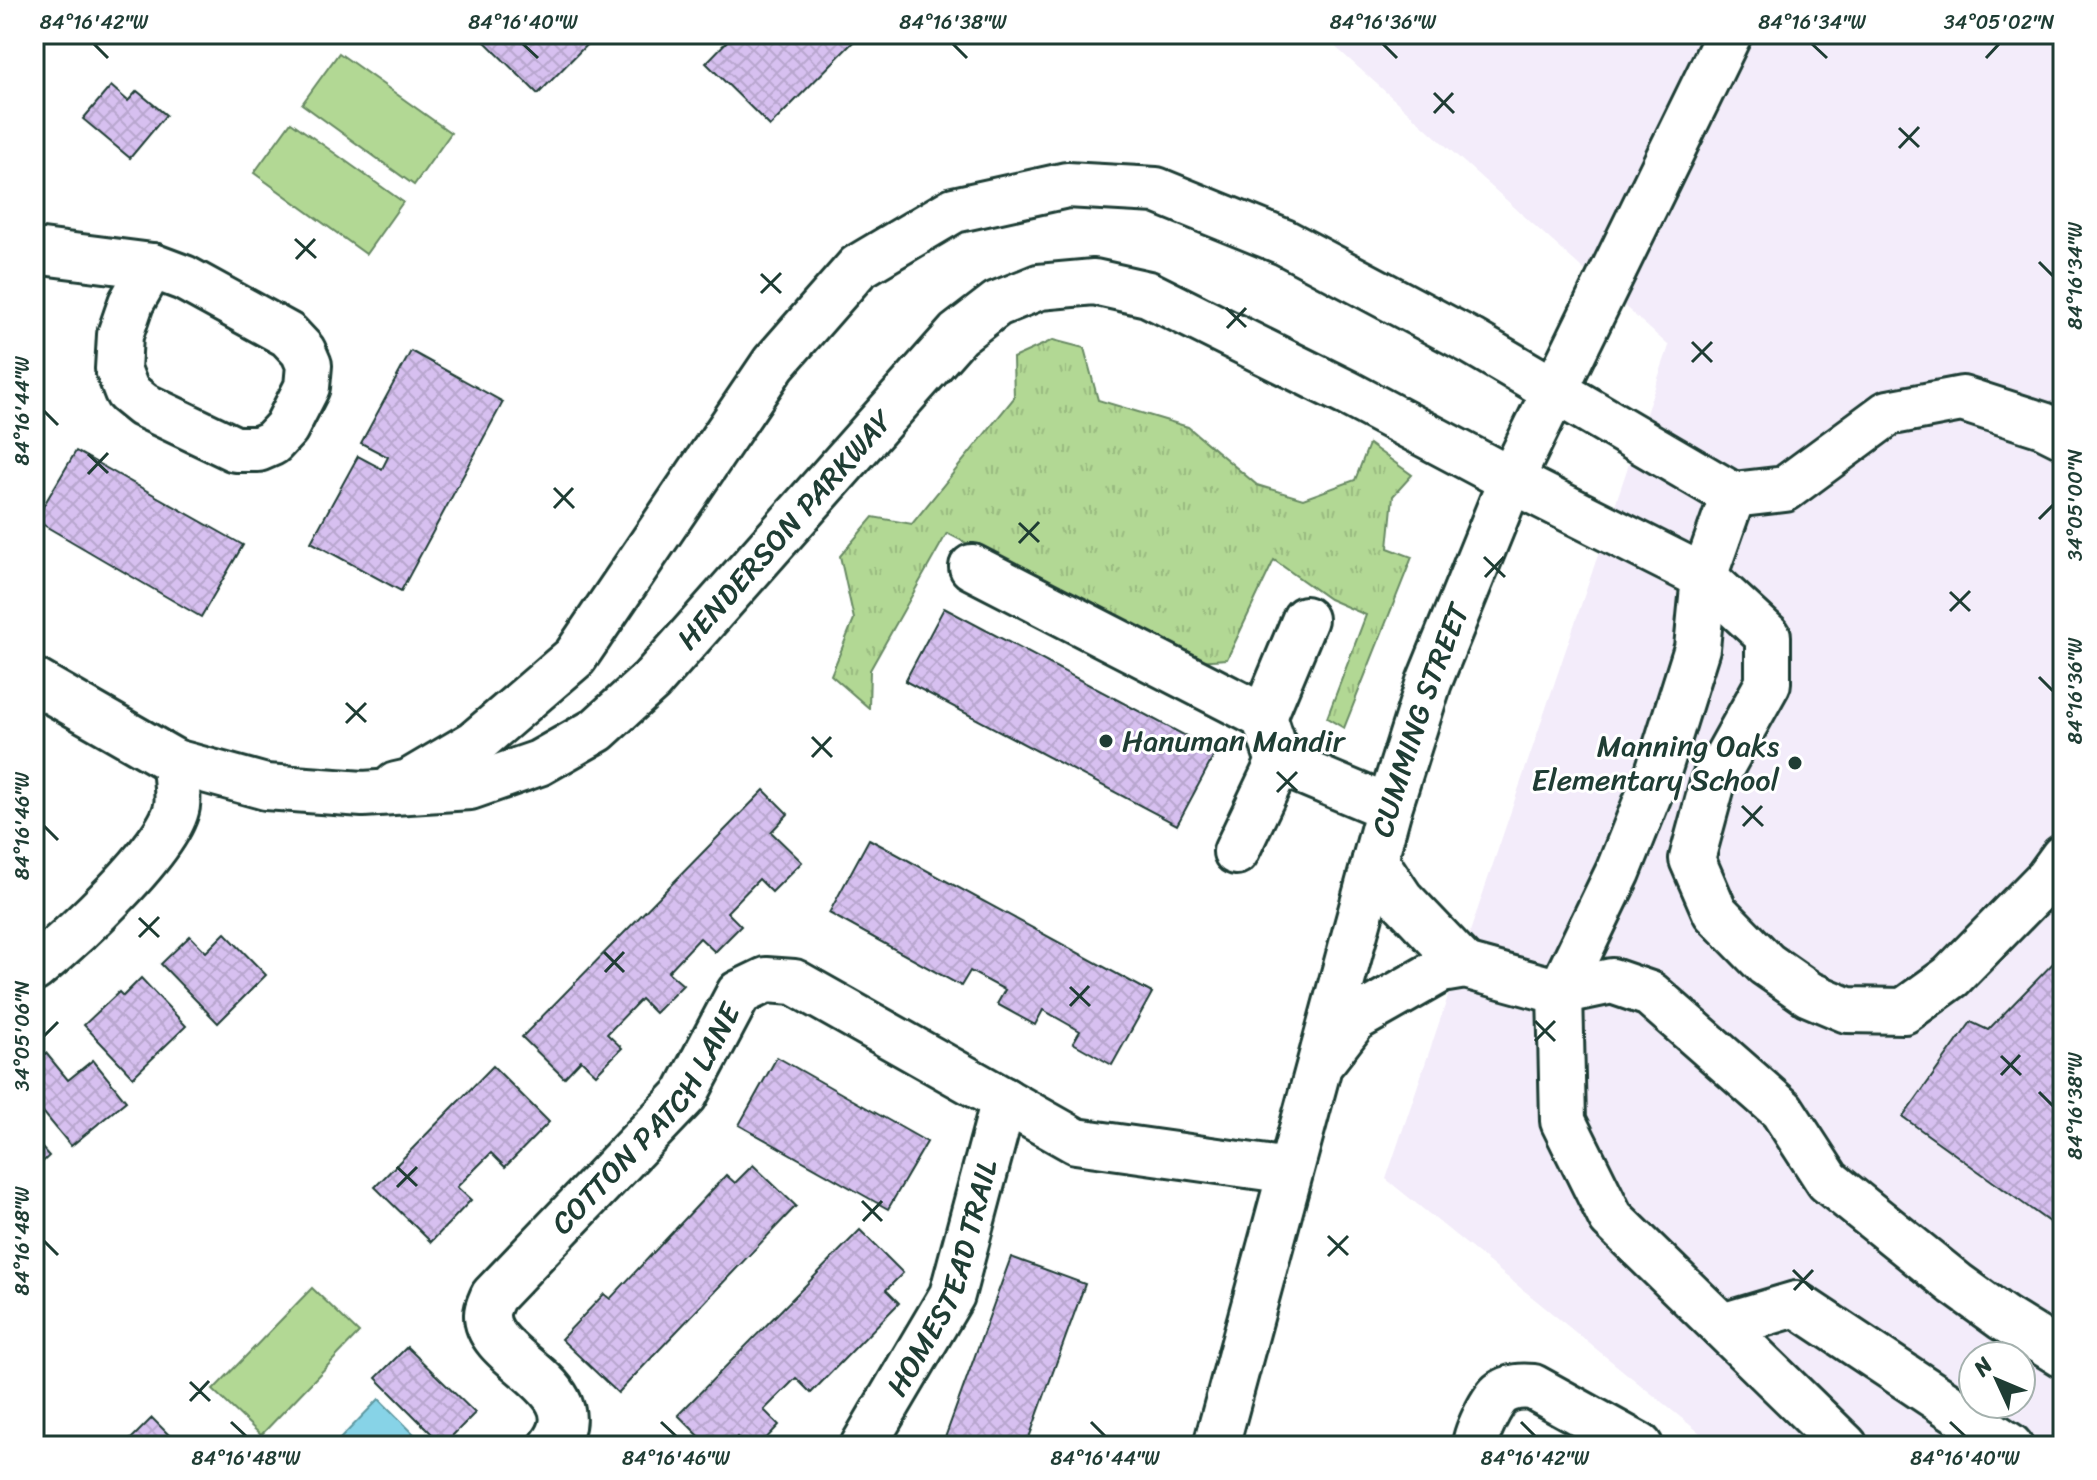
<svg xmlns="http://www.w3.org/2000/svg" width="2097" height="1480" font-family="Sriracha,sans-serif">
	<defs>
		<pattern id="grass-tufts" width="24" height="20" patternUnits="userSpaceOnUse" patternTransform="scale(2)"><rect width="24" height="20" fill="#b2d894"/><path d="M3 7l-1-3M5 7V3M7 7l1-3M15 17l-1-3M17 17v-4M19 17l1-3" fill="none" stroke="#99ba80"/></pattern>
		<pattern id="building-cross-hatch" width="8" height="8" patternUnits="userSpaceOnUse" patternTransform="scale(2)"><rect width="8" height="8" fill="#d7c0f0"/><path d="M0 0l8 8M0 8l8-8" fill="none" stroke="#b8a6ce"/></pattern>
	</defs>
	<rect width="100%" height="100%" fill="#fff"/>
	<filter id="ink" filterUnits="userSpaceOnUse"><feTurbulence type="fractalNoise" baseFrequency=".0125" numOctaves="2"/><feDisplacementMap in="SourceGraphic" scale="16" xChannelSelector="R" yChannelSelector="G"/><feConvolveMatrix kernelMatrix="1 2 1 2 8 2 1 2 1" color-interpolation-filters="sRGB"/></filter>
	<g filter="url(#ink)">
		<path fill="#f3ecfa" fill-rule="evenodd" d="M1321,34H2063V1446H1716L1386,1179L1669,346ZM1973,1356H2021V1404H1973Z"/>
		<path fill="url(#grass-tufts)" stroke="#688a64" stroke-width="2" d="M1053,340L1084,348L1098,400L1188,427L1257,485L1303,499L1355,480L1369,444L1412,475L1393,496L1388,548L1412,557L1344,728L1327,718L1366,615L1329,599L1274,560L1227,659L1196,661L947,533L870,670L869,708L831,675L854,619L840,556L873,517L912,524L1014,398L1013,358Z"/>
		<g fill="#b2d894" stroke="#688a64" stroke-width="2">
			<path d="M339,53L451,133L414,185L302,104Z"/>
			<path d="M291,122L403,202L366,254L254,173Z"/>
			<path d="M312,1288L359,1333L261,1435L213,1390Z"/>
		</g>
		<path fill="#87d3e7" stroke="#5d979f" stroke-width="2" d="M379,1399L414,1434L403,1446H333Z"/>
		<g fill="url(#building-cross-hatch)" stroke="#1f3d34" stroke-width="2">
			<path d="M477,34H597L538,94Z"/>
			<path d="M734,34H861L770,126L706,63Z"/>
			<path d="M111,86L128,101L137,91L166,115L130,158L83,119Z"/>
			<path d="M411,351L503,402L401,591L311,542L358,456L382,469L388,457L361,443Z"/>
			<path d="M76,451L243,545L201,617L35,520Z"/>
			<path d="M944,608L1216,752L1177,825L905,681Z"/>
			<path d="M764,790L788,814L771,832L802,862L772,892L759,879L727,912L741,926L715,952L700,938L668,972L683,985L655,1013L641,999L607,1034L622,1048L596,1074L581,1060L564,1078L522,1037Z"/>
			<path d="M869,839L1152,993L1112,1065L1073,1043L1080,1031L1043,1010L1035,1025L997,1004L1005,990L970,971L961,986L829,913Z"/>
			<path d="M225,933L266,975L218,1023L161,964L190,936L206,952Z"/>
			<path d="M2063,953V1232L1903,1117L1971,1022L1988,1030Z"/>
			<path d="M141,978L186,1026L133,1077L84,1025L119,992L123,996Z"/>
			<path d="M46,1053L68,1080L93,1060L126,1101L71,1146L34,1101V1062Z"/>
			<path d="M777,1057L927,1142L888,1209L739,1125Z"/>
			<path d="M493,1066L549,1122L505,1167L491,1153L457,1187L471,1200L431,1242L375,1187Z"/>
			<path d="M34,1139L49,1156L34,1170Z"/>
			<path d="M753,1165L796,1206L618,1393L561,1339L604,1294L610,1299L726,1175L735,1183Z"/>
			<path d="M860,1230L903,1273L886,1290L899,1303L811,1393L796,1378L764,1410L779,1425L759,1446H746L737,1437L728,1446H709L678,1415Z"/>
			<path d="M1011,1257L1085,1284L1026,1446H942Z"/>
			<path d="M407,1347L475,1413L443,1445L376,1378Z"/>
			<path d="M152,1418L180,1446H124Z"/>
		</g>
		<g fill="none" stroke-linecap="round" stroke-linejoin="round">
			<g stroke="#1f3d34" stroke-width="50">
				<g id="minor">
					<path d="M34,251L152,266"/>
					<path d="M152,266L184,278L288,335L303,351L309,365L307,387L286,428L272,443L258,449H235L143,405L127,392L118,369L120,335L131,303Z"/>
					<path d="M1733,495L1704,577L1697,648L1658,772L1618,872L1560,992L1563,1121L1611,1218L1845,1446"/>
					<path d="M972,567L1264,717L1279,762L1389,808"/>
					<path id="s1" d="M34,681L175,762L266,787L363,794L470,787L539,763L597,730L651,681L958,334L997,304L1039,287L1094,282L1148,294L1347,393L1511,480L1704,577L1768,636V683L1713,782L1692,859L1715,912L1766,964L1809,994L1847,1010L1904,1011L1951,977L2047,879L2063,857"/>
					<path d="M1264,717L1305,619"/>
					<path d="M396,785L409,782L475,743L575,657L774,363L858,267L954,210L1067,185L1156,190L1284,242L1472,342L1733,495L1785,489L1888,413L1962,399L2043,425L2063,435"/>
					<path d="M1236,852L1279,762"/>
					<path d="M1375,860L1401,899L1465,966"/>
					<path d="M34,969C69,940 170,849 177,806C179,792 175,776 175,762"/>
					<path d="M1325,1058L1355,1019L1441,970L1465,966L1560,992L1612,981L1650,994L1782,1110L1828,1181L1956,1284L2003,1318L2063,1355"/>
					<path d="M1722,1326L1796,1304L2010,1446"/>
					<path id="s2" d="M552,1446C597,1386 485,1361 487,1314C487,1308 491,1301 493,1296L685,1095L739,993L766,980L794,982L1076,1141L1289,1171"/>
					<path id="s3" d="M863,1446L952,1295L1004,1100"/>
					<path id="s4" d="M1216,1446L1389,808L1429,682L1511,480L1729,34"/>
					<path d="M1475,1446C1475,1435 1492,1399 1501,1393C1512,1386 1522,1386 1533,1387L1640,1446"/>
				</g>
			</g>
			<use href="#minor" stroke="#fff" stroke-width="44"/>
		</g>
	</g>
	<path fill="none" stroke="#1f3d34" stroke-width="3" d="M94,44L108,58M523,44L538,58M953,44L967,58M1383,44L1397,58M1812,44L1827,58M1986,58L1999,44M1434,93L1454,113M1434,113L1453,93M1899,128L1919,147M1899,148L1919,127M295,239L316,258M296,259L315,239M2039,262L2053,276M761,274L781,293M761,293L781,273M1226,308L1246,327M1227,328L1246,308M1692,342L1712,362M1692,362L1712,342M44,411L58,425M88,454L108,473M88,474L108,453M554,488L574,508M554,508L573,488M2039,519L2053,505M1019,523L1039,542M1019,543L1039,522M1484,557L1505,577M1485,577L1504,557M1950,592L1970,611M1950,611L1970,591M2039,677L2053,691M346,703L366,722M346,723L366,703M812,737L832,757M812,757L831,737M1277,772L1297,791M1277,792L1297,772M1742,806L1763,826M44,826L58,840M1743,826L1762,806M139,918L159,937M139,937L159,917M604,952L624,972M605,972L624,952M1070,987L1090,1006M1070,1006L1089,986M1535,1021L1555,1041M44,1036L58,1022M1535,1041L1555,1021M2001,1056L2021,1075M2001,1075L2020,1055M2039,1092L2053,1106M397,1167L417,1186M397,1187L417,1167M862,1201L882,1221M863,1221L882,1201M1328,1236L1348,1255M44,1241L58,1255M1328,1256L1348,1236M1793,1270L1813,1290M1794,1290L1813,1270M190,1382L210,1401M190,1401L209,1381M231,1422L246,1436M661,1422L676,1436M1091,1422L1105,1436M1521,1422L1535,1436M1950,1422L1965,1436"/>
	<g fill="#1f3d34" stroke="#fff" stroke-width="3">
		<circle cx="1106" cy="741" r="8"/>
		<circle cx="1795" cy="763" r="8"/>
	</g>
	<g text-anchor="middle" stroke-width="6" stroke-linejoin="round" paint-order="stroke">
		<g font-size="30" fill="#1f3d34" stroke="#fff">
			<text dy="10" stroke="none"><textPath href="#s1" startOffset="876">HENDERSON PARKWAY</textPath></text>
			<text dy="10" stroke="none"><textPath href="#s4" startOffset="754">CUMMING STREET</textPath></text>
			<text dy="10" stroke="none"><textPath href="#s2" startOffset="418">COTTON PATCH LANE</textPath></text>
			<text dy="10" stroke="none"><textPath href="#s3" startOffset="188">HOMESTEAD TRAIL</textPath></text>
		</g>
		<g font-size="30" fill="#1f3d34" stroke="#fff" text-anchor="start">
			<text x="1122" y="751">Hanuman Mandir</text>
			<text x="1779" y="756" text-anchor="end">Manning Oaks<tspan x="1779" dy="34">Elementary School</tspan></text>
		</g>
	</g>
	<rect width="2097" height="1480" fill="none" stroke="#fff" stroke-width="88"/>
	<g transform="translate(1997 1380) rotate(314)"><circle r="38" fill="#ffffff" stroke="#a5b1ae" stroke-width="2"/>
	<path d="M0-6L14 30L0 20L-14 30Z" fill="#1f3d34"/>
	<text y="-12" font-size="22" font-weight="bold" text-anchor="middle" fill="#1f3d34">N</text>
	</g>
	<rect x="44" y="44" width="2009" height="1392" fill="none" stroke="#1f3d34" stroke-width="3"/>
	<g font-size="20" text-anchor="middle" fill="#1f3d34">
		<text x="94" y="29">84°16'42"W</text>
		<text x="523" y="29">84°16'40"W</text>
		<text x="953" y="29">84°16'38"W</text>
		<text x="1383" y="29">84°16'36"W</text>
		<text x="1812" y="29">84°16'34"W</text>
		<text x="1999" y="29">34°05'02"N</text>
		<text transform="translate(2075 276) rotate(-90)" y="7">84°16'34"W</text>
		<text transform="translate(22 411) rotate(-90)" y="7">84°16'44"W</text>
		<text transform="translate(2075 505) rotate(-90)" y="7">34°05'00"N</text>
		<text transform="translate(2075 691) rotate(-90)" y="7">84°16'36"W</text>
		<text transform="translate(22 826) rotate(-90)" y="7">84°16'46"W</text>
		<text transform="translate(22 1036) rotate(-90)" y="7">34°05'06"N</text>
		<text transform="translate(2075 1106) rotate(-90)" y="7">84°16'38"W</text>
		<text transform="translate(22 1241) rotate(-90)" y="7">84°16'48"W</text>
		<text x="246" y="1465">84°16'48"W</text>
		<text x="676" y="1465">84°16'46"W</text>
		<text x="1105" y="1465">84°16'44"W</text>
		<text x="1535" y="1465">84°16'42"W</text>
		<text x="1965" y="1465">84°16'40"W</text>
	</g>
</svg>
